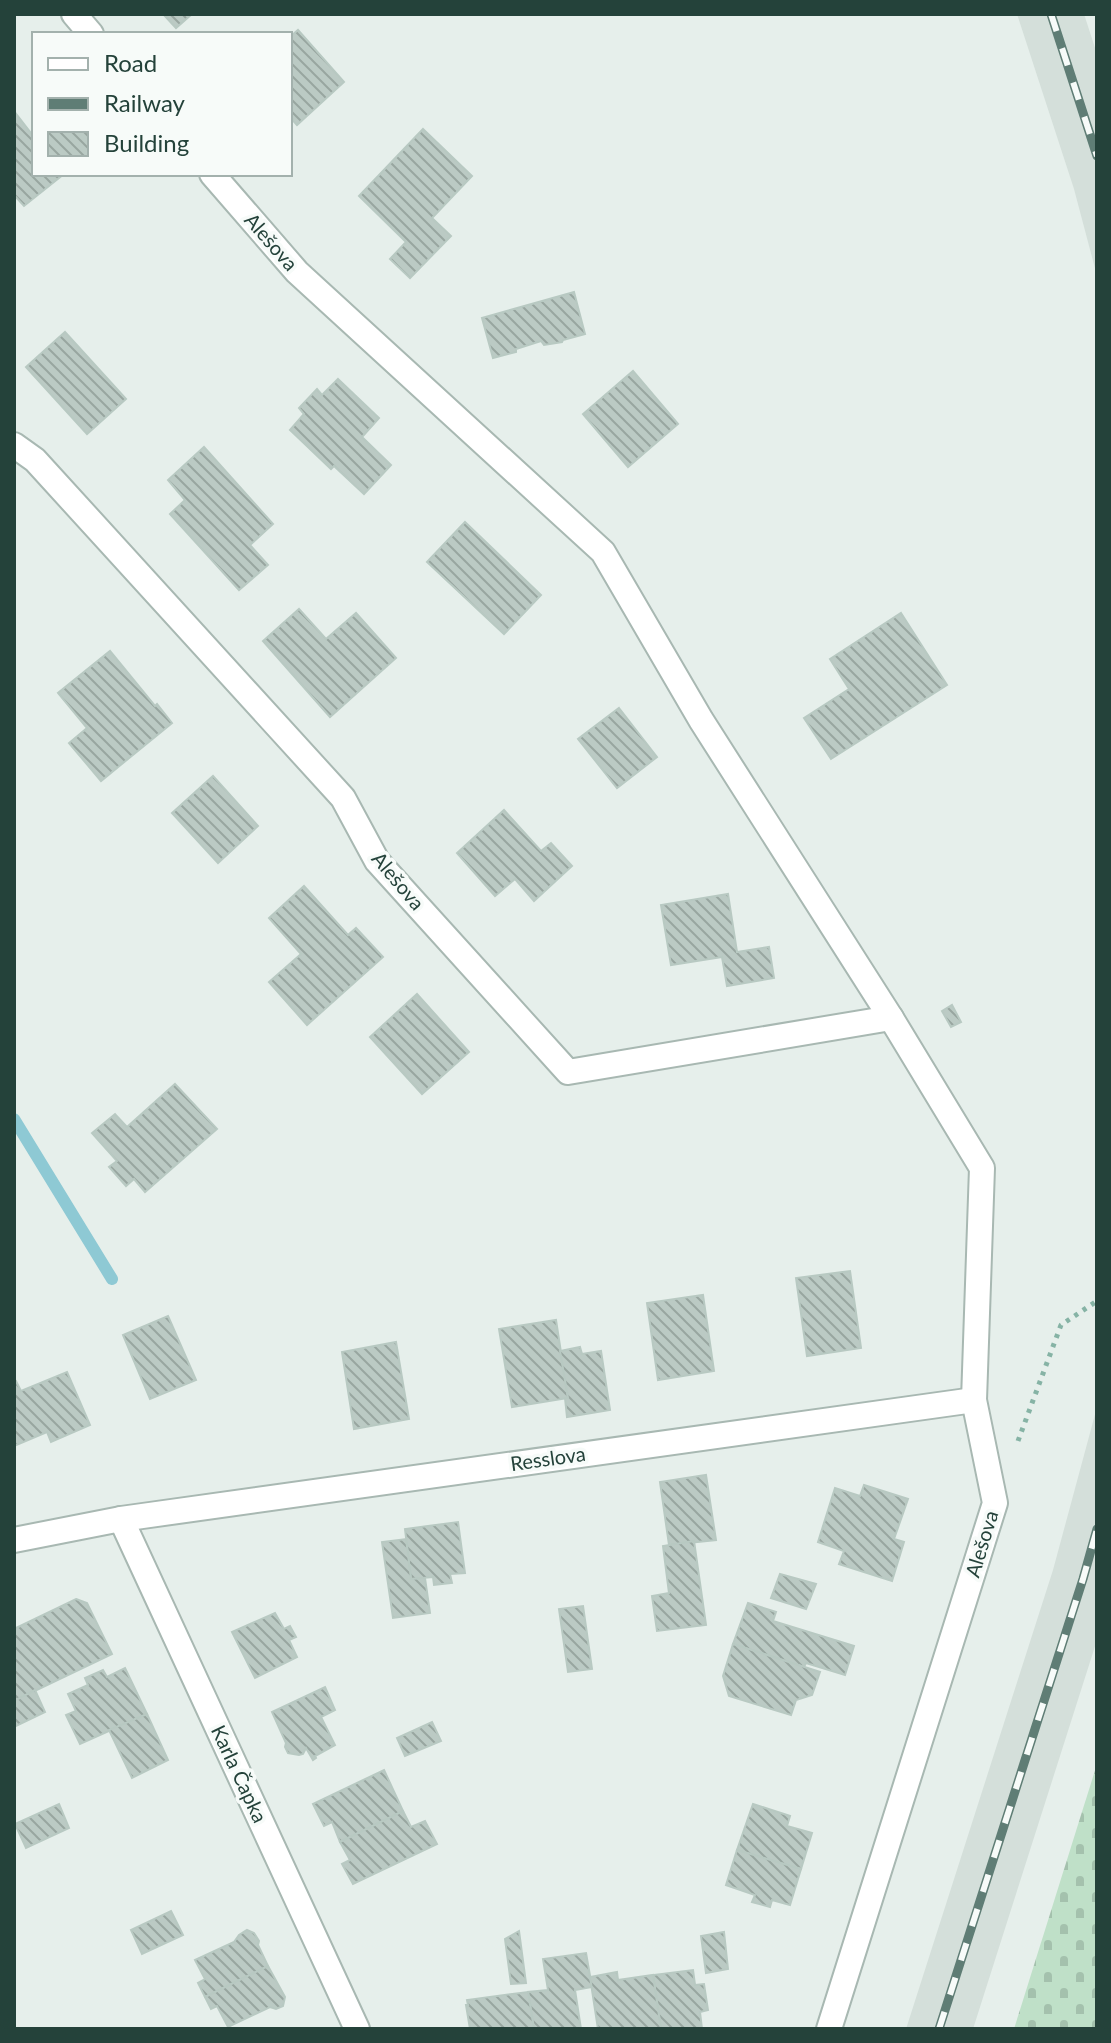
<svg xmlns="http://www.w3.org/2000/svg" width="1111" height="2043" font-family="Lato,sans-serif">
	<defs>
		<pattern id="cemetery-stones" width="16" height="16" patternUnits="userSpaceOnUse" patternTransform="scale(2)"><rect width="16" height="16" fill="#bfe0c8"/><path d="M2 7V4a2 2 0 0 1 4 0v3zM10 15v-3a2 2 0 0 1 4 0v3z" fill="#a4c1ad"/></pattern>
		<pattern id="building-back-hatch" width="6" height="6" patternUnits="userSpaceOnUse" patternTransform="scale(2)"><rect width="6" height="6" fill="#bbcac4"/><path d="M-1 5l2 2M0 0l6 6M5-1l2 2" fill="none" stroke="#98a6a0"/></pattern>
	</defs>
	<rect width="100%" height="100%" fill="#e6efeb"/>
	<g fill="#d4dfda">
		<path d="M1017,14H1084L1097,54V276L1074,189Z"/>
		<path d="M1097,1407V1640L973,2029H906L1053,1570Z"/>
	</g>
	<path fill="url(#cemetery-stones)" d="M1097,1764V2029H1014Z"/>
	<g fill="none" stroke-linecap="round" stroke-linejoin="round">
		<path stroke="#8ec9d4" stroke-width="12" d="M14,1119L112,1279"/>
	</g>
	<g fill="url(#building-back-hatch)" stroke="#b8c9c2" stroke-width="2">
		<path d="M163,14H192L176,28Z"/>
		<path d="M298,30L344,82L297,125L290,117V37Z"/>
		<path d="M14,111L31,133L34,131V174H64L24,206L14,195Z"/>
		<path d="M423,129L472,176L432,218L451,236L410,278L390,259L406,242L359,196Z"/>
		<path d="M574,292L585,334L563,340L562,342L544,345L541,341L516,349V352L493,358L482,318Z"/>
		<path d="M65,332L126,399L87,434L26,367Z"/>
		<path d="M633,371L678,424L628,467L583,414Z"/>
		<path d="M338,379L379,418L362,437L391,465L364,494L334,466L331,469L290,430L304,414L299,408L317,389L322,395Z"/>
		<path d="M204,447L273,524L250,545L268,565L239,590L170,514L185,500L168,480Z"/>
		<path d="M465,522L541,595L504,634L427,562Z"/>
		<path d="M299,609L326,639L356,613L396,658L330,717L263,641Z"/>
		<path d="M901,613L947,685L831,759L804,718L849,689L830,659Z"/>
		<path d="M110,651L155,706L157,704L172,723L101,781L69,743L87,728L58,693Z"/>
		<path d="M619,708L657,757L617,788L578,739Z"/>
		<path d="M213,776L258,826L218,863L172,813Z"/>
		<path d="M504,810L541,851L551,843L572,866L534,901L515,879L495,896L457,853Z"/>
		<path d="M304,886L348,935L356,928L383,957L307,1025L269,982L301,954L269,918Z"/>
		<path d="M728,894L737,952L769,947L774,978L727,986L722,957L671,965L661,905Z"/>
		<path d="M417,994L469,1052L422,1094L370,1037Z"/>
		<path d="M952,1005L961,1022L951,1027L942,1011Z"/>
		<path d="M175,1084L217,1129L145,1192L134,1179L126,1186L109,1167L117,1161L92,1133L115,1114L127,1127Z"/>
		<path d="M850,1271L861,1348L807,1356L796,1278Z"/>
		<path d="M703,1295L714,1371L658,1380L647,1303Z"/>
		<path d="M168,1316L196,1380L150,1399L123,1335Z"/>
		<path d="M556,1320L568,1398L512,1407L499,1329Z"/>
		<path d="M396,1342L409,1419L354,1429L342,1352Z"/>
		<path d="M580,1347L582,1354L601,1351L610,1410L567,1417L565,1398H568L560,1351Z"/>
		<path d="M67,1372L90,1425L51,1442L47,1432L14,1446V1382L16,1381L21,1391Z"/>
		<path d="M706,1475L716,1540L669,1545L660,1482Z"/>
		<path d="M864,1485L908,1499L894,1539L904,1542L892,1581L839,1564L844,1551L818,1542L835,1488L860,1496Z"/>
		<path d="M458,1522L465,1573L450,1574L452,1583L434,1585L433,1577L411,1579L405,1529Z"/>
		<path d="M406,1539L411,1579L425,1578L430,1613L393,1618L382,1542Z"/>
		<path d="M694,1541L706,1625L657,1631L652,1596L669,1593L663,1546Z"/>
		<path d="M780,1574L816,1584L806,1609L771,1598Z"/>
		<path d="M76,1599L87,1603L112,1654L14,1701V1629Z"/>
		<path d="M748,1603L776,1612L773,1621L854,1646L845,1675L806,1663L804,1667L733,1644Z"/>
		<path d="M583,1606L592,1669L568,1672L559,1609Z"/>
		<path d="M275,1613L284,1629L290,1626L296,1637L289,1640L297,1657L255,1678L232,1632Z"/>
		<path d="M733,1644L820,1672L812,1695L796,1700L791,1715L729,1696L723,1676Z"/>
		<path d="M125,1668L147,1714L80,1744L66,1715L76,1711L68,1694L88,1685L85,1678L103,1670L107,1677Z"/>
		<path d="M325,1687L335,1710L321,1717L335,1745L315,1756L316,1758L313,1760L306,1748L303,1754L299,1755L288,1753L285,1747L286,1743L272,1712Z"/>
		<path d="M35,1690L45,1712L14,1727V1701Z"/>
		<path d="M147,1714L168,1760L132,1778L109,1730Z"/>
		<path d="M432,1722L441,1741L405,1756L397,1738Z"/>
		<path d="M384,1770L403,1811L340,1842L332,1822L324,1826L313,1804Z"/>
		<path d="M59,1804L69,1828L26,1848L15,1824Z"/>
		<path d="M753,1804L790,1816L787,1826L812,1833L801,1869L737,1850Z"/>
		<path d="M403,1811L411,1827L425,1821L437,1844L353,1884L342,1864L350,1860L340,1842Z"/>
		<path d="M737,1850L801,1869L790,1905L772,1900L770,1907L752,1902L755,1895L726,1885Z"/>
		<path d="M171,1911L183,1935L142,1954L131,1930Z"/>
		<path d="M247,1930L254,1933L259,1941L258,1945L268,1966L205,1997L198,1983L205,1979L195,1960L234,1942L239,1935Z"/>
		<path d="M519,1931L526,1983L511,1984L505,1939Z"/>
		<path d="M724,1932L728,1969L706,1973L701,1936Z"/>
		<path d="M586,1953L592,1987L575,1990L581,2029H534L528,1992L548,1990L543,1959Z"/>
		<path d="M268,1966L285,1997L283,2006L276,2009L270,2007L228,2027L217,2006L211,2009L205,1997Z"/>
		<path d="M693,1970L695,1985L704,1984L708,2010L700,2012L702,2029H661L653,1975Z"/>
		<path d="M617,1972L618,1980L653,1975L661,2029H598L590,1977Z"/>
		<path d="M528,1992L534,2029H470L466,2005H468L467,2000Z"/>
	</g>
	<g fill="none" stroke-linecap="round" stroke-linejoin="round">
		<g stroke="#a8b8b2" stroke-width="28">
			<g id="minor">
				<path d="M74,14L91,34"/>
				<path d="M212,174L297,272L603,552L701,720L891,1018L982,1168L974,1400L995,1503L829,2029"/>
				<path d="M14,445L35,460L343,798L377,861L568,1072L891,1018"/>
				<path d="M121,1519L357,2029"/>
				<path d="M14,1540L121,1519L974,1400"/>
			</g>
		</g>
		<path stroke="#86b3a5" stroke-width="5" stroke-dasharray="4 6" stroke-linecap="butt" d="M1018,1441L1061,1325L1097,1301"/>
		<use href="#minor" stroke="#fff" stroke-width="24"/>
		<g stroke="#5f7d75" stroke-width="9">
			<g id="rail">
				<path d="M1051,14L1097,156"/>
				<path d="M939,2029L1083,1579L1097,1529"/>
			</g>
		</g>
		<use href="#rail" stroke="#f7fbf9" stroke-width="6" stroke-dasharray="18" stroke-linecap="butt"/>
	</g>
	<g text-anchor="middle" stroke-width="7" stroke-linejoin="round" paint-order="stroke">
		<g font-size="20" fill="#24423a" stroke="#f7fbf9">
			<text transform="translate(271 242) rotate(49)" y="7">Alešova</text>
			<text transform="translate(398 881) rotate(50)" y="7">Alešova</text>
			<text transform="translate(548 1459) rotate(-8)" y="7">Resslova</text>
			<text transform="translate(982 1544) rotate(-73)" y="7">Alešova</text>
			<text transform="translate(239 1774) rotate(65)" y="7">Karla Čapka</text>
		</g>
	</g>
	<rect width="1111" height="2043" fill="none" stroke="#24423a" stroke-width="32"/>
	<rect x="32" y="32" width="260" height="144" fill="#f7fbf9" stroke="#a3b1ad" stroke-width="2"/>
	<rect x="48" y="58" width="40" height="12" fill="#ffffff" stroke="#a3b1ad" stroke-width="2"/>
	<text x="104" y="72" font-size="24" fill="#24423a">Road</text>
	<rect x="48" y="98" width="40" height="12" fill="#5f7d75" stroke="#a3b1ad" stroke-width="2"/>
	<text x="104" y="112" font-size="24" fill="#24423a">Railway</text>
	<rect x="48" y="132" width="40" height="24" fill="url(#building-back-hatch)" stroke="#a3b1ad" stroke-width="2"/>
	<text x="104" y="152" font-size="24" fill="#24423a">Building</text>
</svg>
